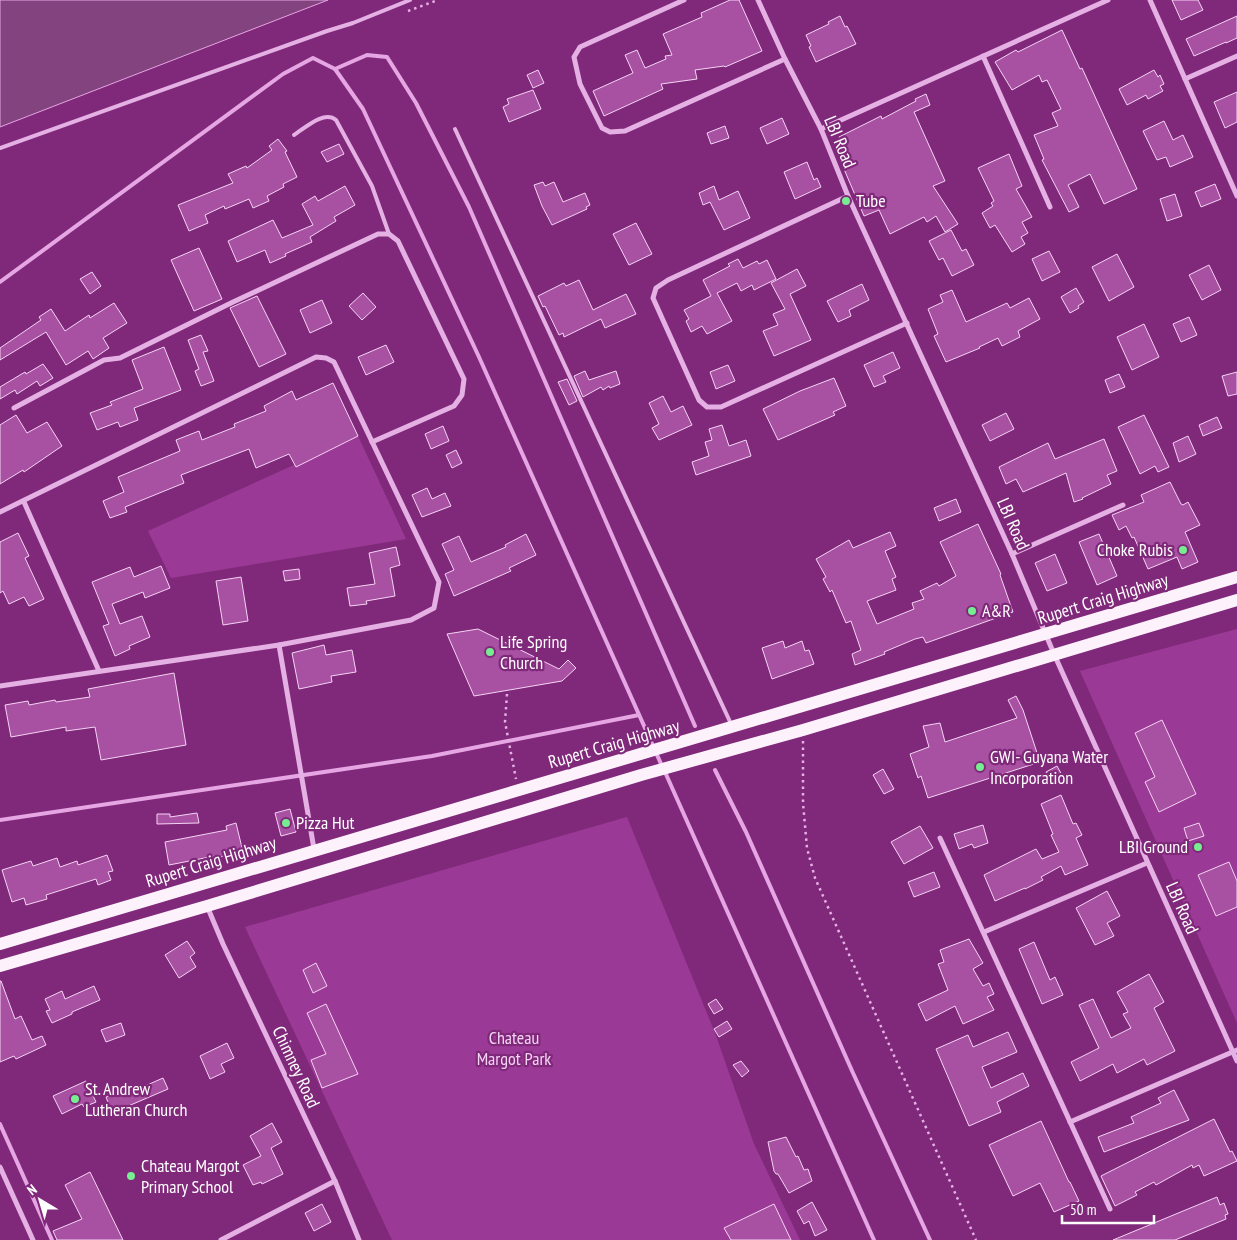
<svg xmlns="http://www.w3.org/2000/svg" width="1237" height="1240" font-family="'PT Sans Narrow',sans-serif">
	<rect width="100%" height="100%" fill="#80297b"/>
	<g fill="#9b3a96">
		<path d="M358,436L406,539L171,578L148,531Z"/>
		<path d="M1237,629V1023L1080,671Z"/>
		<path d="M627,817L715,1033L754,1144L800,1240H392L245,927Z"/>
	</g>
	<path fill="#83437e" stroke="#e6a5e3" d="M0,0H328L0,127Z"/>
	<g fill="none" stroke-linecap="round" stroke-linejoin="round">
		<g stroke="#e6a5e3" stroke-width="4">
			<path d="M335,69L367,55L387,57L416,103L469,207L695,726"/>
			<path d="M0,282L283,74L313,58L335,69L363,109L479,357L662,766"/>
			<path d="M715,770L746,832L853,1073L930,1240"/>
			<path d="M665,772L874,1240"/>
			<path d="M0,820L432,756L639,715"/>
			<path d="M0,1124L52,1240"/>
		</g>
	</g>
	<g fill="#a851a3" stroke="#f5d3f3">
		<path d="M730,0H739L762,51L725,67L724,66L695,70L697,79L661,84L663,89L604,116L593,91L633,73L625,55L637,50L645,68L666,59L665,56L672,55L663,34L702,17L701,13Z"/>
		<path d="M1172,0H1198L1203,10L1181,20Z"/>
		<path d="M840,16L845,27L847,26L856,44L816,62L809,47L811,46L806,35L829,24L828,22Z"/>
		<path d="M1237,16V38L1226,43V42L1194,56L1186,39Z"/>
		<path d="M1062,30L1080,69L1082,68L1137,189L1104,204L1090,174L1068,185L1079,207L1069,212L1042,160L1044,159L1034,135L1058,126L1052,113L1061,109L1047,80L1042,82L1039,75L1012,90L995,62L1016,50L1018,52Z"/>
		<path d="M538,70L544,83L533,88L527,75Z"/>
		<path d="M1154,70L1158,77L1160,75L1164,84L1160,86L1163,91L1148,99L1146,95L1127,105L1119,89Z"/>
		<path d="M533,90L541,109L509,122L503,107L509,104L507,99Z"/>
		<path d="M1237,92V122L1225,128L1214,102Z"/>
		<path d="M926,94L930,105L914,112L945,181L933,186L958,224L945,232L936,216L927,222L924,217L890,234L879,210L864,216L841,162L849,158L839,137L881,116L882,119L916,101L915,99Z"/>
		<path d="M782,118L789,134L767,144L760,128Z"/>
		<path d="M1164,121L1173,140L1183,135L1193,157L1170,167L1166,157L1157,160L1143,131Z"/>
		<path d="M725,126L729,138L711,144L707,133Z"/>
		<path d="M278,139L287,151L285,152L297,177L283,184L284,187L267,196L269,201L253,208L249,199L225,209L224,206L205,215L208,223L189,231L178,205L233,183L228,174L246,166L247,168L272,150L269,146Z"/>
		<path d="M339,144L344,154L327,162L321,152Z"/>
		<path d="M1009,154L1022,186L1016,189L1032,217L1022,222L1028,233L1021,237L1025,244L1012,252L995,225L990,228L982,213L993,206L991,203L994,201L978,168Z"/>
		<path d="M807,162L814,180L817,178L821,187L795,199L784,172Z"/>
		<path d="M543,182L545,186L554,182L563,202L585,193L590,205L586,207L587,209L552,225L542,206L534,185Z"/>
		<path d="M1215,184L1221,199L1201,207L1195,192Z"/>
		<path d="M345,186L355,205L334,217L336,221L310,237L312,242L285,254L286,256L270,263L265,250L237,262L228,241L273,220L282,238L313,225L302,204L315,196L318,201Z"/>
		<path d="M714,186L719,200L738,191L750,218L724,230L710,202L703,205L699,193Z"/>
		<path d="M1175,194L1182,216L1167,221L1160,199Z"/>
		<path d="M636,223L652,254L629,265L613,234Z"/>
		<path d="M951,230L962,251L966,249L974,265L952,276L943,258L939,260L929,241Z"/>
		<path d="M199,248L222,299L194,311L171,260Z"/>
		<path d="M1049,251L1060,272L1042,281L1032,259Z"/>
		<path d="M1117,254L1134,287L1109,301L1092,267Z"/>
		<path d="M738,259L743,268L757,261L759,264L767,260L776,279L754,290L752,285L741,291L737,283L717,293L732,321L707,334L702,326L691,332L686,321L689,319L684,310L711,296L703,280L730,266L728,264Z"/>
		<path d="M1209,265L1221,290L1202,300L1189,275Z"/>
		<path d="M797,269L806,286L790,294L811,340L774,356L763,331L778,325L773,314L785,309L771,283Z"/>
		<path d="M92,272L101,286L90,294L80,279Z"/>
		<path d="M579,280L593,310L626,294L636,314L605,328L601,319L564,337L563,333L559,335L545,306L543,307L538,296L564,283L566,286Z"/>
		<path d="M862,284L869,300L849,310L851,316L838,322L827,301Z"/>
		<path d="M1076,288L1084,302L1078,306L1079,308L1070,313L1061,297Z"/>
		<path d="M952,290L966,322L1007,303L1010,308L1029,298L1040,319L1018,331L1020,337L1002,346L998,338L979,347L980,348L946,362L934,336L938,334L928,309L943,302L940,295Z"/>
		<path d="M363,293L376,307L362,320L349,306Z"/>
		<path d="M257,296L286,354L259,367L230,308Z"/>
		<path d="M322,300L332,323L310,333L300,310Z"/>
		<path d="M114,303L127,323L103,338L109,348L93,359L88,351L66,365L46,332L0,360V348L41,320L39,317L51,309L65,331L89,315L90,318Z"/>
		<path d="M1189,317L1197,335L1181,342L1173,324Z"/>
		<path d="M1144,324L1159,357L1132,370L1117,337Z"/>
		<path d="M201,335L208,351L203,352L214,381L201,386L195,371L199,369L188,340Z"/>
		<path d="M386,345L394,362L366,375L358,357Z"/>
		<path d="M164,347L181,390L134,408L138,420L120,427L118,422L97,430L90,413L112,405L110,402L143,389L132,360Z"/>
		<path d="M893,352L900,368L883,376L886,382L874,387L864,365Z"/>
		<path d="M43,364L53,378L40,386L37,381L17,394L15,390L0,399V387L25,372L26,374Z"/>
		<path d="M728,365L735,381L716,389L710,372Z"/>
		<path d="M585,371L589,380L616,371L620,384L610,388L609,386L603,390L601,387L583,397L574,376Z"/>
		<path d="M1237,372V394L1228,396L1222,376Z"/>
		<path d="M1119,374L1125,387L1110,393L1105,380Z"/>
		<path d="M834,378L846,406L833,412L835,415L778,440L763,409L800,391Z"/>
		<path d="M567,379L577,401L569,405L558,382Z"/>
		<path d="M333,383L358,436L296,467L289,454L256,468L249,449L181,475L184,483L125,507L127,512L110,518L103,501L124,492L118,477L180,451L176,440L199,431L202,440L235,427L234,424L266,411L264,406L292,391L296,400Z"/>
		<path d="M663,396L671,412L683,406L692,425L659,440L652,428L659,424L649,403Z"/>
		<path d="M1006,413L1014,429L990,441L982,425Z"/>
		<path d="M16,415L27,433L47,422L62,446L24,472L23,470L0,484V425Z"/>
		<path d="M1144,415L1169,467L1158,472L1155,466L1140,474L1118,427Z"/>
		<path d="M1217,417L1222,428L1203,436L1199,425Z"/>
		<path d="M722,425L729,446L746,440L751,456L696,475L692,462L709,456L705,442L712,440L709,429Z"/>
		<path d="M443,426L449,441L431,449L425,434Z"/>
		<path d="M1188,436L1196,454L1179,462L1173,443Z"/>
		<path d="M1104,439L1117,471L1107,475L1111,484L1082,498L1083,499L1074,502L1066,473L1023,492L1016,479L1006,484L999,467L1048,443L1055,459Z"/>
		<path d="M456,450L462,463L452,468L446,455Z"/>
		<path d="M1170,482L1181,504L1183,505L1188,502L1200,525L1185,532L1198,562L1182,569L1177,557L1148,569L1134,537L1132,538L1126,526L1119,530L1112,515L1144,502L1141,495Z"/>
		<path d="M427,488L432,499L445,493L451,506L422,517L412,495Z"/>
		<path d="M956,499L961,512L939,521L934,508Z"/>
		<path d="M978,524L1001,574L1000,575L1013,612L926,643L923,637L915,639L884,652L885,654L855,665L852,654L861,650L851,621L846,623L832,590L830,592L823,579L826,577L816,559L849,540L853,548L890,532L896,546L885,551L896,577L892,579L896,590L867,601L877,624L914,609L912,603L924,599L920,591L937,583L939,586L956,576L940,542Z"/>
		<path d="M18,533L29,556L25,558L44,599L29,606L24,597L9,604L3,591L0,593V542Z"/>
		<path d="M526,534L536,555L509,568L511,571L454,596L445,574L454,570L442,544L459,536L471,562L506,547L505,545Z"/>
		<path d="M1099,534L1117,576L1097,585L1079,542Z"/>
		<path d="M396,547L400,565L390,568L395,596L366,601L367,604L350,606L347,588L375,584L369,553Z"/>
		<path d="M1055,554L1067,583L1047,591L1035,563Z"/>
		<path d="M161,566L170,588L145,598L143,592L112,604L120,624L142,616L150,637L129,646L130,649L115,656L103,626L109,624L92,582L130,567L134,577Z"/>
		<path d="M299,569L300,579L285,581L283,571Z"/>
		<path d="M241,577L248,621L223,625L216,581Z"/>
		<path d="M478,629L559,669L568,660L576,668L562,681L474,696L447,634Z"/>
		<path d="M783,641L785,648L802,641L805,651L809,650L814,664L772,679L762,648Z"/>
		<path d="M324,645L326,655L352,650L356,672L331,676L332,682L299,689L292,653Z"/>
		<path d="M174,673L186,745L101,760L95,727L66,731V727L11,737L5,705L28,701L29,705L55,700L56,702L90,697L88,689Z"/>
		<path d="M1016,696L1023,710L1040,762L928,798L921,776L918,778L910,754L929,747L923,726L940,723L945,742L1017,718L1008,700Z"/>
		<path d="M1162,720L1196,794L1159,812L1145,782L1155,777L1135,733Z"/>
		<path d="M1057,766L1063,777L1052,783L1046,772Z"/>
		<path d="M883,769L894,789L884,794L873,775Z"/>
		<path d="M1061,795L1073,824L1076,823L1082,835L1076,838L1088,865L1065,875L1061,866L1041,877L1043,880L1025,889V888L995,901L984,875L1036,849L1042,859L1059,852L1051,835L1053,834L1041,804Z"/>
		<path d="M290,809L296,832L281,836L275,813Z"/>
		<path d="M197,813L199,823L157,824V814H170V817Z"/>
		<path d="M236,823L243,852L220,857V855L169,865L165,842L227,830L226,826Z"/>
		<path d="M1199,823L1204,836L1188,841L1184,828Z"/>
		<path d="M983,825L988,843L974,848L972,844L959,849L954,834Z"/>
		<path d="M920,826L933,848L904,864L891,842Z"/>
		<path d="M107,855L113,871L108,872L111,880L98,885L96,879L46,895L47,899L26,905L24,898L12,902L2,870L31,861L33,866L57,858L60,867L77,861L78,865Z"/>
		<path d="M1229,862L1237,881V907L1216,916L1198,875Z"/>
		<path d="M934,872L940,887L914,897L908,882Z"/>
		<path d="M1107,891L1120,916L1107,923L1114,936L1095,945L1076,908Z"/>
		<path d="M969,939L983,963L973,969L983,986L989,983L994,994L987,997L994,1010L963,1024L955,1006L926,1021L918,1004L948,990L938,964L944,962L940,950Z"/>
		<path d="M187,941L195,953L190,957L196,967L179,978L165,955Z"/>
		<path d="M1034,942L1050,980L1055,977L1063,995L1042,1004L1019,949Z"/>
		<path d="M316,963L327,986L313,993L303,970Z"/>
		<path d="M1149,974L1164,1002L1154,1008L1175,1051L1147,1065L1144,1059L1117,1073L1113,1064L1080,1081L1071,1062L1099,1048L1079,1005L1093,999L1111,1038L1131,1028L1123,1014L1128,1012L1117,992Z"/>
		<path d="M0,981H1L15,1019L21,1016L32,1040L42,1036L46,1045L16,1059L14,1056L0,1062Z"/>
		<path d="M94,986L100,1000L72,1012V1014L52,1023L46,1011L50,1010L45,999L62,991L65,999Z"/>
		<path d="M716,999L723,1009L714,1014L708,1004Z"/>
		<path d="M326,1004L358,1074L322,1088L311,1060L326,1054L307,1013Z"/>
		<path d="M727,1021L732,1029L719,1037L714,1029Z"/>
		<path d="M121,1023L125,1035L106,1042L101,1030Z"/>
		<path d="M1008,1032L1017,1052L982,1067L991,1088L1023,1073L1029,1086L997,1102L1001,1112L969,1126L936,1049L968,1035L973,1047Z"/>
		<path d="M227,1043L234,1058L221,1064L225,1072L210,1079L200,1056Z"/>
		<path d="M741,1061L749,1071L742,1077L733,1065Z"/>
		<path d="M163,1078L168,1089L112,1113L106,1097L134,1085L136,1090Z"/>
		<path d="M86,1081L96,1102L84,1107L82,1104L62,1114L53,1096Z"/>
		<path d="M1174,1090L1189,1120L1104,1152L1098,1137L1134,1123L1131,1117L1161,1103L1158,1098Z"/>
		<path d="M1214,1119L1230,1152L1232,1151L1237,1161L1204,1176L1199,1165L1193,1168L1192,1165L1156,1185L1154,1182L1135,1192L1137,1195L1115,1206L1101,1176Z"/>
		<path d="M1041,1121L1069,1182H1070L1079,1201L1054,1212L1040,1183L1013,1196L989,1145Z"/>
		<path d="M272,1123L282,1142L271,1148L283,1174L262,1184L261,1182L253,1185L243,1165L261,1156L250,1136Z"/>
		<path d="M786,1137L796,1157L798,1156L804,1170L808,1169L812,1181L789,1193L778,1174H776L774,1171L768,1142Z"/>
		<path d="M90,1172L123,1240H57L53,1231L82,1219L65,1185Z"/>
		<path d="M1217,1197L1220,1205L1224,1203L1228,1214L1225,1215L1226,1219L1175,1240H1113Z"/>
		<path d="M812,1202L827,1230L815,1236L809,1221L804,1224L797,1211Z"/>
		<path d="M322,1204L331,1222L314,1231L305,1213Z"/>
		<path d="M774,1204L791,1240H731L724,1228Z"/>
	</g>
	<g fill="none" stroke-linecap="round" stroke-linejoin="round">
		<g stroke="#e5b0e3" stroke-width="2.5" stroke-dasharray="2.5 4" stroke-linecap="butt">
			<path d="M408,11L438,0"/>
			<path d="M507,694L505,722L516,779"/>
			<path d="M803,741V803L807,848L815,878L976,1240"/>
		</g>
		<g stroke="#e5b0e3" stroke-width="4">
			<path d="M455,129L732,726"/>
			<path d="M294,135C305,128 324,110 336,120L372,186L389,234"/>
			<path d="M0,148L327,31L353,23L410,0"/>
		</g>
		<g stroke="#e5b0e3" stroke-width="5">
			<path d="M684,0L580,47L574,57L580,84L602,128L610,132L625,131L785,59"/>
			<path d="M758,0L785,59L821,129L848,196L1012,554L1054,654L1237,1061"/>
			<path d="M1150,0L1237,196"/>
			<path d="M983,56L1050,207"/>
			<path d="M1185,79L1237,56"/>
			<path d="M821,129L1108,0"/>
			<path d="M848,196L668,280L656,288L653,298L699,400L707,407H721L907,323"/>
			<path d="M14,408L104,360L120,358L231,303L378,234H389L398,241L464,379L462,395L454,406L372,442"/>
			<path d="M24,502L99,671"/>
			<path d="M0,512L316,357L326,358L334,362L439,582L434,608L411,620L279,645L0,686"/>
			<path d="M1012,554L1123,505"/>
			<path d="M279,645L314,849"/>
			<path d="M940,838L1110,1209"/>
			<path d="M207,906L223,944L335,1181L359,1240"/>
			<path d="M984,932L1147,863"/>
			<path d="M1070,1122L1237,1050"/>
			<path d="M0,1167L33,1240"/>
			<path d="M221,1240L335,1181"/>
		</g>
		<g stroke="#fdf1fc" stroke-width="12">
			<path d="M0,944L1237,577"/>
			<path d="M0,966L207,906L641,775L803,730L1237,600"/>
		</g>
	</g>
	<g fill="#77ec90" stroke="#80297b" stroke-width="2">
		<circle cx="846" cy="201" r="5"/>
		<circle cx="1183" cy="550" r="5"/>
		<circle cx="972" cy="611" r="5"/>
		<circle cx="490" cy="652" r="5"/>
		<circle cx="980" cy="767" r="5"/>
		<circle cx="286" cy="823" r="5"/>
		<circle cx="1198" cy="847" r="5"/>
		<circle cx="75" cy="1099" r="5"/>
		<circle cx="131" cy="1176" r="5"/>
	</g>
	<g text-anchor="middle" stroke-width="4.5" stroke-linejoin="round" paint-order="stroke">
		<g font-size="18" fill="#fff" stroke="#80297b">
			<text transform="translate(840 142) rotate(67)" y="6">LBI Road</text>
			<text transform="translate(1013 524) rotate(66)" y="6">LBI Road</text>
			<text transform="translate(1103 599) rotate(-17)" y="6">Rupert Craig Highway</text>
			<text transform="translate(614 744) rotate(-16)" y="6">Rupert Craig Highway</text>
			<text transform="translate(211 862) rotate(-17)" y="6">Rupert Craig Highway</text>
			<text transform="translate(1182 908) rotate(66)" y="6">LBI Road</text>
			<text transform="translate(296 1067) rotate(65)" y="6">Chimney Road</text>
		</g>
		<g font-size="18" fill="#fff" stroke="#80297b" text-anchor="start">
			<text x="856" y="207">Tube</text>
			<text x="1173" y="556" text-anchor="end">Choke Rubis</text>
			<text x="982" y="617">A&amp;R</text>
			<text x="500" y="648">Life Spring<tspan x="500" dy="21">Church</tspan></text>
			<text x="990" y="763">GWI- Guyana Water<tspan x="990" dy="21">Incorporation</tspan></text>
			<text x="296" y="829">Pizza Hut</text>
			<text x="1188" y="853" text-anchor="end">LBI Ground</text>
			<text x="85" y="1095">St. Andrew<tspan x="85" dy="21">Lutheran Church</tspan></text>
			<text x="141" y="1172">Chateau Margot<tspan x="141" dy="21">Primary School</tspan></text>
		</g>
		<g font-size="18" fill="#f5d3f3" stroke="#80297b">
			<text x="514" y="1044">Chateau<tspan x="514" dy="21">Margot Park</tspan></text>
		</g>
	</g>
	<g transform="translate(40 1200) rotate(322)" stroke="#80297b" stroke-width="4" paint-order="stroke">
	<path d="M0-4L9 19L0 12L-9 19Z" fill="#ffffff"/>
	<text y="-8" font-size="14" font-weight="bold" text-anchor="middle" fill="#ffffff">N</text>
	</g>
	<path d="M1062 1215v8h92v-8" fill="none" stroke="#ffffff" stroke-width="2.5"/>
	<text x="1070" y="1215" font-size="15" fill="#ffffff" stroke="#80297b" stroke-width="4" paint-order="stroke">50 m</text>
</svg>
